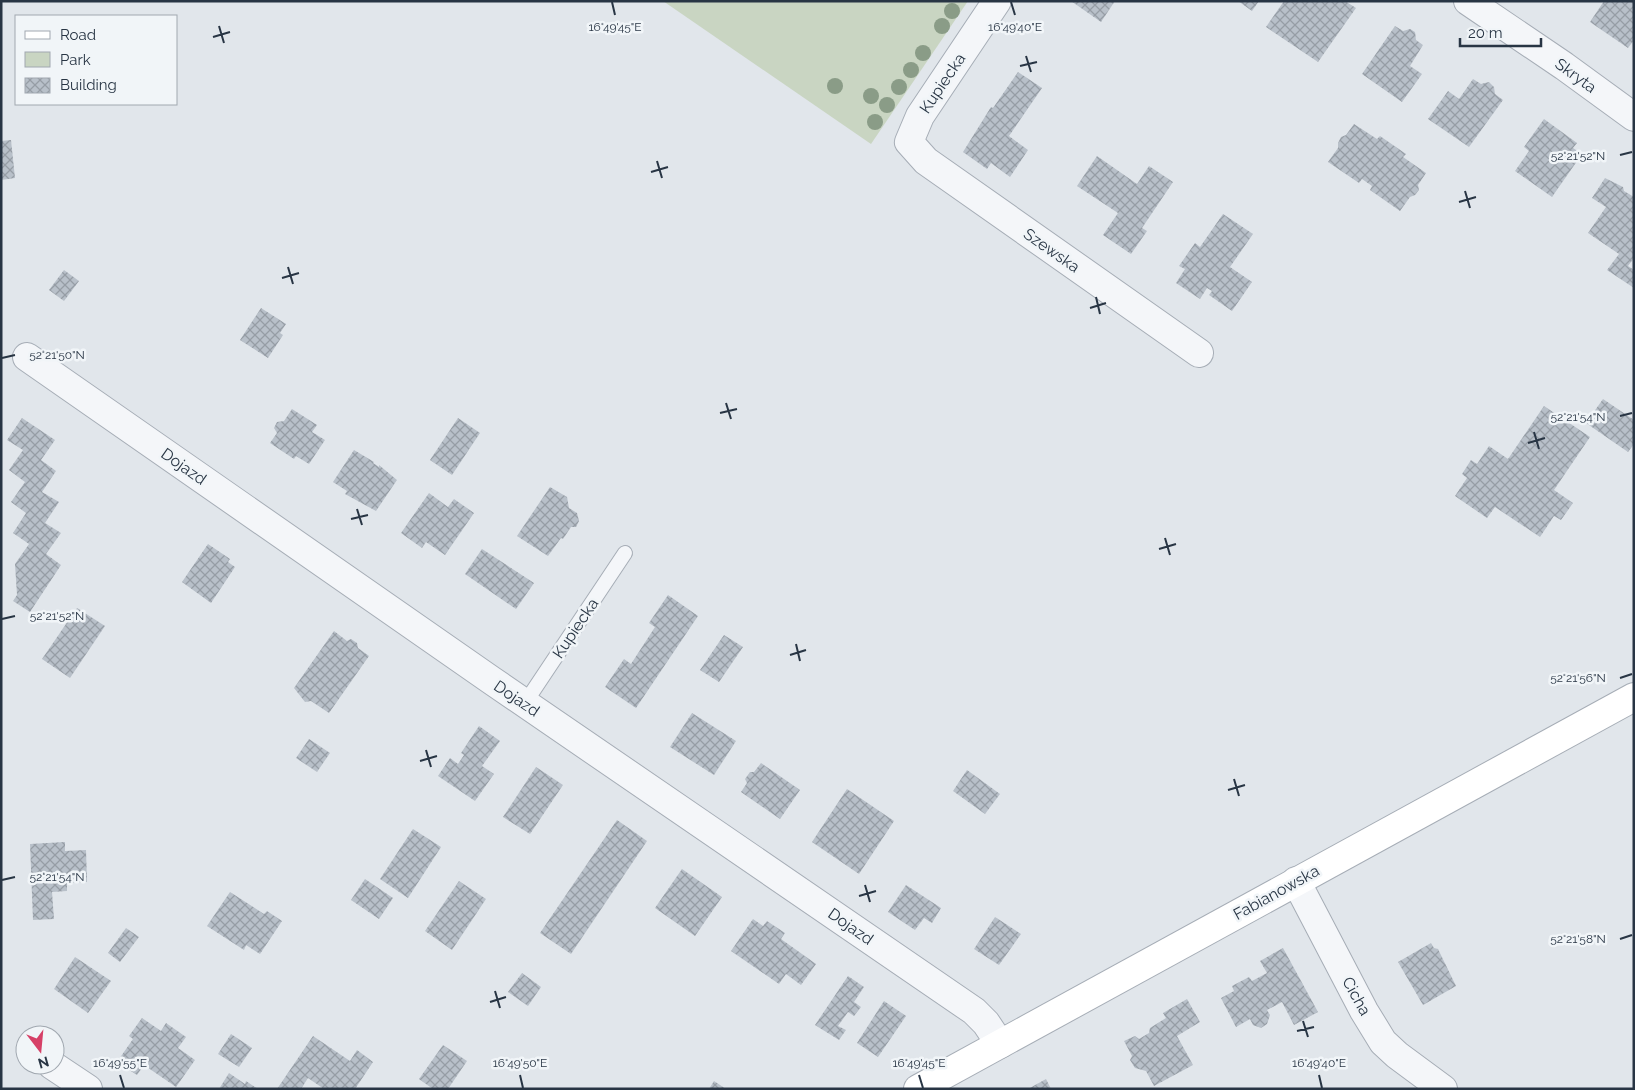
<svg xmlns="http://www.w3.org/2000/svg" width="1635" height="1090" font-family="Raleway,sans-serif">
	<defs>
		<pattern id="building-cross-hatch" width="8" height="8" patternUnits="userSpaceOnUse" patternTransform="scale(1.25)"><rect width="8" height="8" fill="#b8c0c9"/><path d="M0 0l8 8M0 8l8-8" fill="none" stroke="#969da5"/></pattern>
	</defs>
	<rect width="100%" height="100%" fill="#e1e6eb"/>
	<path fill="#c9d5c2" d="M663,1H968L871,144Z"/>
	<g fill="url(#building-cross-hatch)">
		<path d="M1071,1H1115L1101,22Z"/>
		<path d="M1238,1H1259L1252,11Z"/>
		<path d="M1284,1H1345L1356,8L1318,62L1266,27Z"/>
		<path d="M1604,1H1634V40L1628,48L1590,22Z"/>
		<path d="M1395,26L1403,31L1410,29L1415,32L1416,40L1423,45L1410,66L1422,74L1402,102L1362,74Z"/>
		<path d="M1018,72L1042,88L1009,136L1028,150L1010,177L991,163L987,169L963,152L991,107L993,108Z"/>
		<path d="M1473,79L1481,84L1489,82L1494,87L1495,94L1503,100L1469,147L1428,119L1448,91L1459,99Z"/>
		<path d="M1544,119L1577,143L1573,148L1582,154L1552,197L1515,171L1529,151L1524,147Z"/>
		<path d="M1354,124L1377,139L1380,136L1406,154L1403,157L1426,173L1418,185L1419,190L1415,195L1410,197L1400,211L1370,190L1372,186L1362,179L1359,183L1328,162L1338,148V143L1341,137L1346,135Z"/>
		<path d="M11,140L15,178L1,180V141Z"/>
		<path d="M1097,156L1137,184L1149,166L1173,182L1142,228L1147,231L1131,254L1103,235L1118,213L1077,186Z"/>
		<path d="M1605,178L1623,187L1624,191L1634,197V258L1628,266L1634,270V288L1607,270L1619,254L1588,233L1606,207L1592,198Z"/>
		<path d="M1223,214L1253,234L1230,267L1252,282L1232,311L1209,295L1212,291L1207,288L1200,299L1176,283L1185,269L1179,266L1195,243L1200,247Z"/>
		<path d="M64,270L79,281L64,301L49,290Z"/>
		<path d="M261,308L286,324L280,333L283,335L268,358L240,340Z"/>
		<path d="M1603,399L1634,420V444L1628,452L1586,423Z"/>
		<path d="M1544,406L1590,437L1554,490L1573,503L1561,520L1554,516L1540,537L1495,507L1487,518L1455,496L1467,478L1462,474L1471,460L1477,464L1489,446L1508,459Z"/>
		<path d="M292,409L317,425L312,432L325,440L309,464L296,456L294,459L270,443L277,433L274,428L277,422L284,421Z"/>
		<path d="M22,418L55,440L41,460L56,471L42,492L59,502L45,523L61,533L46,554L61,565L30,612L13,601L17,595L15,564L29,544L13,533L26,513L11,502L25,482L9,470L23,450L7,440Z"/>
		<path d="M458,418L480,433L452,475L430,460Z"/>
		<path d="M354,450L374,462L373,463L379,467V465L397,480L376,511L345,494L347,491L333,482Z"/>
		<path d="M550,487L567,497L569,508L577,513L579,521L576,527H571L563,539L561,538L548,556L517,536Z"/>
		<path d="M429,493L448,507L454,499L474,513L445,555L426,542L422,548L401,533Z"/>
		<path d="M208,544L230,559L228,562L235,567L211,603L182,582Z"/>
		<path d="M482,549L534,583L516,609L465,574Z"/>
		<path d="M668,595L698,616L636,708L605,687L624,659L631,664L655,627L649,623Z"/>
		<path d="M77,608L105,626L70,678L42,659Z"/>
		<path d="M334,631L347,641L351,639L357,643L358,648L369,656L329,713L311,701L305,702L294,688Z"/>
		<path d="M724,635L743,647L719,682L700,670Z"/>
		<path d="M692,713L736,741L714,775L670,747Z"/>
		<path d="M479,726L500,741L482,766L494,774L475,801L438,776L450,758L458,764L464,755L461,753Z"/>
		<path d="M309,739L330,753L317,772L296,758Z"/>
		<path d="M761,763L800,790L780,819L741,792L747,783L745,779L750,772H754Z"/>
		<path d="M536,767L563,785L530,834L503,817Z"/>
		<path d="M967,770L1000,794L985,814L953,791Z"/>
		<path d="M847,789L894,821L859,874L812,842Z"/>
		<path d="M617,820L647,841L571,954L540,933Z"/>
		<path d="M413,829L441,847L408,898L380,879Z"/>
		<path d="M65,842V851L86,850L87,882L67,883V891L52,892L54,919L33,920L30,844Z"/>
		<path d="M682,869L722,897L695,936L655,908Z"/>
		<path d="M365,879L393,898L379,919L351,900Z"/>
		<path d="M459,881L486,899L452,950L425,931Z"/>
		<path d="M906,885L941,908L932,923L924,918L915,930L888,912Z"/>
		<path d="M230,892L264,914L267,911L282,921L260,954L246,945L244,950L207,926Z"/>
		<path d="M995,917L1021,934L999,965L974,949Z"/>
		<path d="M753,919L763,926L767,921L785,933L781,939L816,964L801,985L786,974L779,984L731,951Z"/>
		<path d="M126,928L139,937L120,962L108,953Z"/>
		<path d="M1431,943L1434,948L1438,949L1456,986L1423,1005L1398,962Z"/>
		<path d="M1283,948L1318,1012L1294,1025L1282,1002L1267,1010L1270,1015L1267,1024L1261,1028L1253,1025L1250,1019L1236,1027L1221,998L1234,991L1232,986L1249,977L1252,981L1267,973L1260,961Z"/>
		<path d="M75,957L111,981L88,1013L54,989Z"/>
		<path d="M522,973L541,987L528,1006L508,992Z"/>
		<path d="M848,976L864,987L854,1002L861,1007L854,1016L848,1012L838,1026L846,1030L839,1040L815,1025Z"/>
		<path d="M1187,999L1200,1022L1177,1036L1193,1065L1154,1086L1146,1071L1135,1068L1130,1060L1132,1056L1124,1041L1135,1036L1139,1039L1149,1033L1150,1028L1166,1018L1163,1013Z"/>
		<path d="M884,1001L906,1016L878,1057L857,1043Z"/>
		<path d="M142,1018L161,1031L166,1023L186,1037L178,1048L195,1060L176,1087L144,1065L137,1075L117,1062L133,1039L129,1036Z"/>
		<path d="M231,1034L252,1048L239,1067L218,1054Z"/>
		<path d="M313,1036L350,1061L357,1050L373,1062L355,1089H324L308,1078L301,1089H277Z"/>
		<path d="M443,1045L467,1061L448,1089H433L419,1079Z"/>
		<path d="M229,1073L245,1084L246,1081L258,1089H219Z"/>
		<path d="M1046,1079L1051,1089H1028Z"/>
		<path d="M714,1081L726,1089H709Z"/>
	</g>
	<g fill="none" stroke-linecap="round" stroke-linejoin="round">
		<g stroke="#a6adb6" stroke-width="16">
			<path id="lane" d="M525,703L625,553"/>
		</g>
		<g stroke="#a6adb6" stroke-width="30">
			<g id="street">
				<path d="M997,1L920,116L909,142L926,161L1199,353"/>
				<path d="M1468,1L1564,66L1634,117"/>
				<path d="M27,357L491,680L974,1011L986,1023L1000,1044"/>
				<path d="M1296,881L1364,1011L1383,1042L1397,1055L1443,1089"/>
				<path d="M52,1065L88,1089"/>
			</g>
		</g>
		<g stroke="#a6adb6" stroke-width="30">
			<path id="secondary" d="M918,1089L1634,697"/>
		</g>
		<use href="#lane" stroke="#f4f6f9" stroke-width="14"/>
		<use href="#street" stroke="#f4f6f9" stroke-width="28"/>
		<use href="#secondary" stroke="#fff" stroke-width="28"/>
	</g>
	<g fill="#8a9c87">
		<circle cx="952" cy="11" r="8"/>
		<circle cx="942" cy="26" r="8"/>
		<circle cx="923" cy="53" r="8"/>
		<circle cx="911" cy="70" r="8"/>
		<circle cx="835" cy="86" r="8"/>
		<circle cx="899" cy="87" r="8"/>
		<circle cx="871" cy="96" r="8"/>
		<circle cx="887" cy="105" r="8"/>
		<circle cx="875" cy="122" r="8"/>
	</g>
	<path fill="none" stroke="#283544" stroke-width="2" d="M612,2L615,15M1011,2L1015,15M219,26L224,43M213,37L230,32M1026,56L1031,72M1020,66L1037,62M1620,155L1632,152M657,161L662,178M651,172L668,167M1465,191L1470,208M1459,202L1476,197M288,267L293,284M282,278L299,273M1096,297L1100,314M1090,308L1106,303M2,358L15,355M726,403L731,419M720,413L737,409M1620,416L1632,413M1534,432L1539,449M1528,443L1545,438M357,509L362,525M351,519L368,515M1165,538L1170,555M1159,549L1176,544M2,619L15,616M796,644L800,661M790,655L806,650M1620,678L1632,674M426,750L431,767M420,761L437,756M1234,779L1239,796M1228,790L1245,785M2,880L15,877M865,885L870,902M859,896L876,891M1620,939L1632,935M495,991L500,1008M490,1002L506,997M1303,1021L1308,1037M1297,1031L1314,1027M120,1075L124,1088M520,1075L523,1088M919,1075L923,1088M1319,1075L1322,1088"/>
	<g text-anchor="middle" stroke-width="5" stroke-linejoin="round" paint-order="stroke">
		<g font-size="16" fill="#283544" stroke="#f1f5f8">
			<text transform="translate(1576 75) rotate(36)" y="6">Skryta</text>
			<text transform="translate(942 83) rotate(-56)" y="6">Kupiecka</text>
			<text transform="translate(1052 250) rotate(35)" y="6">Szewska</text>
			<text transform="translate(184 466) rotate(35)" y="6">Dojazd</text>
			<text transform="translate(575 628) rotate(-56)" y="6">Kupiecka</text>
			<text transform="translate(517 698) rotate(34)" y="6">Dojazd</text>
			<text transform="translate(1276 892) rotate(-29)" y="6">Fabianowska</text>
			<text transform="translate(851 926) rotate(35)" y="6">Dojazd</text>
			<text transform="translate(1357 996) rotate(61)" y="6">Cicha</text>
		</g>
	</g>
	<g font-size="12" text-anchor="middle" fill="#283544" stroke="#f1f5f8" stroke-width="5" stroke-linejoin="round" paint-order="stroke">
		<text x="615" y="31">16°49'45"E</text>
		<text x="1015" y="31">16°49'40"E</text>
		<text x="1578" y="160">52°21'52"N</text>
		<text x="57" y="359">52°21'50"N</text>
		<text x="1578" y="421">52°21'54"N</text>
		<text x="57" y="620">52°21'52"N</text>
		<text x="1578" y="682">52°21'56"N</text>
		<text x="57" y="881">52°21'54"N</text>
		<text x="1578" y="943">52°21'58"N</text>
		<text x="120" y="1067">16°49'55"E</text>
		<text x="520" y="1067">16°49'50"E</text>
		<text x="919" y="1067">16°49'45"E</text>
		<text x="1319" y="1067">16°49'40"E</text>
	</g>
	<rect width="1635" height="1090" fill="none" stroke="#283544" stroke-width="5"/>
	<rect x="15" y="15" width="162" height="90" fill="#f1f5f8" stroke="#a1a8b0"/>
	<rect x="25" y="31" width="25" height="8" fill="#ffffff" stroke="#a1a8b0"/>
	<text x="60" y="40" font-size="15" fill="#283544">Road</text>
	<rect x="25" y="52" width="25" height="15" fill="#c9d5c2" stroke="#a1a8b0"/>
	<text x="60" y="65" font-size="15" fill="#283544">Park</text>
	<rect x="25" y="78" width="25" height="15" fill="url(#building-cross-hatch)" stroke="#a1a8b0"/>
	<text x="60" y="90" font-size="15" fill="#283544">Building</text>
	<g transform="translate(40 1050) rotate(164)"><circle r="24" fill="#f1f5f8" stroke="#a1a8b0"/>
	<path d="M0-4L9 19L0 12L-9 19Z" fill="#d64067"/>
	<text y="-8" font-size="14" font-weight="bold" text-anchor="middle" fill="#283544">N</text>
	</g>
	<path d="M1460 38v8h81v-8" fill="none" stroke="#283544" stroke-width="2.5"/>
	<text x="1468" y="38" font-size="15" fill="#283544" stroke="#f1f5f8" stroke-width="4" paint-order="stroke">20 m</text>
</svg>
